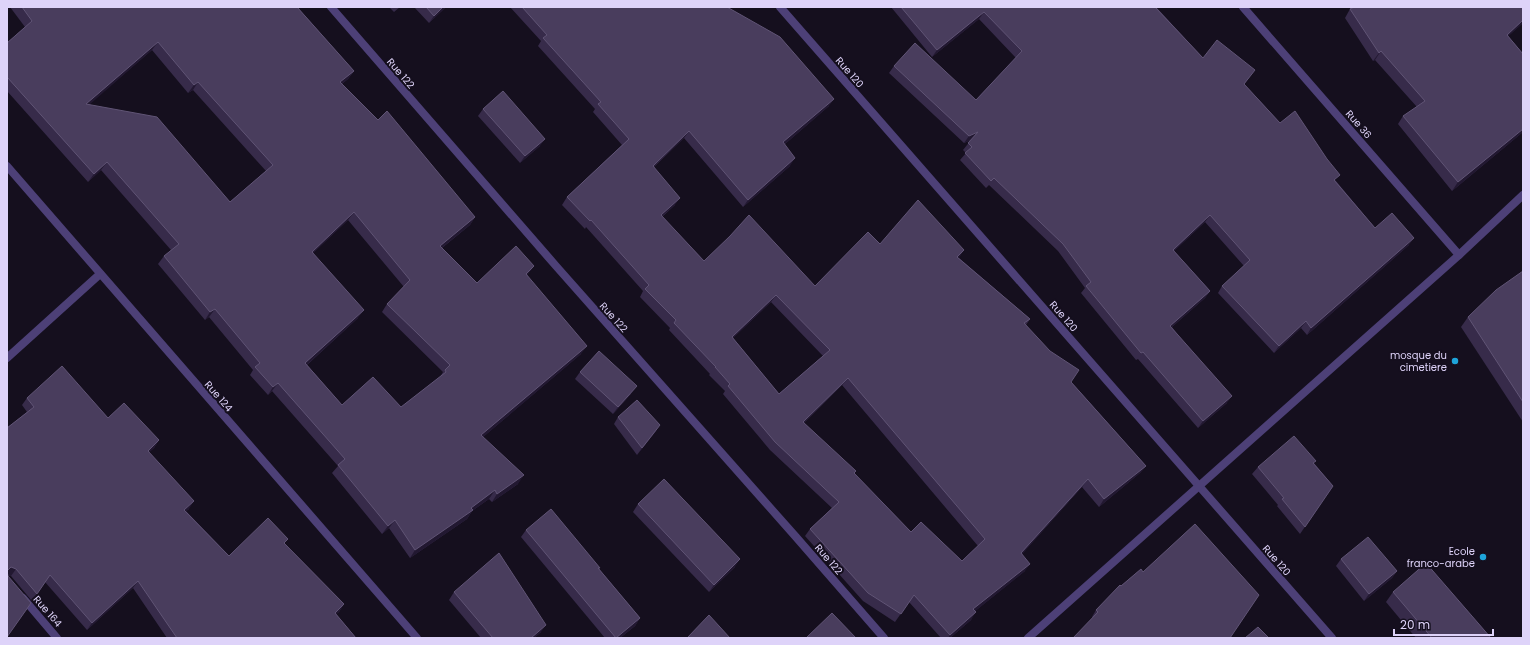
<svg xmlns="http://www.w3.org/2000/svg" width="1530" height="645" font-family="Poppins,sans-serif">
	<rect width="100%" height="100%" fill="#150f1e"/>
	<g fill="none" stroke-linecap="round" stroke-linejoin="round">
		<g stroke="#4d4077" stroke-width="8">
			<path d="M331,7L556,266L796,537L884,638"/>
			<path d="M780,7L1332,638"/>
			<path d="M1243,7L1459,255"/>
			<path d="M7,166L417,638"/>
			<path d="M7,358L100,274"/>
			<path d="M23,598L57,638"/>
			<path d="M1028,638L1459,255L1523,195"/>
		</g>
	</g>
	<g fill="#372b4a" fill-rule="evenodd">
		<path d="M10,7H297L354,71L348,79L342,84L475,217L470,225L442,248L477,283L534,266L527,275L581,354L483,437L518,484L492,502L489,499L472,511L467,519L410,558L389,528L382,534L332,473L338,466L272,391L268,395L250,375L253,370L209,317L205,320L158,264L164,256L171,250L101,170L88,182L7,91V43L25,27ZM152,50L188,93L193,90L266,171L230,202L89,104ZM348,220L404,287L387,304L382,312L443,372L440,377L401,407L342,405L307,365L358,318L313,253Z"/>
		<path d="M389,7H400L394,12Z"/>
		<path d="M414,7H446L429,23Z"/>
		<path d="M510,7H727L829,106L785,144L790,166L743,207L684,138L654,167L675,205L662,217L704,261L815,286L880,244L959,258L1030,319L1026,325L1071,382L1146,466L1140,473L1099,507L1082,487L1022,554L1025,571L975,611L971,620L950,638H941L909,602L895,622L863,601L805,536L810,529L832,508L770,450L723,394L725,391L709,375L710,374L669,330L670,328L640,297L643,291L586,227L585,229L562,205L567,197L622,145L593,112L595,109L538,46L541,41ZM771,302L823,356L779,394L733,338ZM842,385L978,546L962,561L911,532L804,423Z"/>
		<path d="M891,7H1158L1157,8L1203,58L1255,70L1244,84L1280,123L1336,181L1375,228L1409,245L1307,335L1301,328L1274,353L1218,293L1222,286L1244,266L1205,222L1174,251L1210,291L1205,298L1172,327L1227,403L1198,428L1138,359L1136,360L1081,293L1085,288L1058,251L989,185L986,188L960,160L966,153L963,150L971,140L964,143L889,73L894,66L976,100L1016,58L979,19L932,57Z"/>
		<path d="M1523,7V23L1508,36L1523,54V132L1452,191L1398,124L1403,116L1417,107L1375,60L1373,61L1345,18L1350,9Z"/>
		<path d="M483,109L540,146L520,163L478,116Z"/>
		<path d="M1523,271V422L1461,327L1468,317Z"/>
		<path d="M580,372L631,394L613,414L575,379Z"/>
		<path d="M27,398L108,418L159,440L154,448L149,452L189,509L186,511L229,556L284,544L344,604L339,612L336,614L356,638H167L133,588L87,630L45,582L32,601L11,576L7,575V428L27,412L22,405Z"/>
		<path d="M618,417L656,431L637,455L614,424Z"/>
		<path d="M1314,463L1333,486L1300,534L1277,506L1278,505L1252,474L1258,467Z"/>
		<path d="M638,504L735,567L709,592L633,512Z"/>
		<path d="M526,530L599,569L640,618L635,626L620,638H605L521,537Z"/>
		<path d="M1341,559L1397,571L1392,578L1364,601L1336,566Z"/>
		<path d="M1141,569L1093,618L1092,617L1096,610L1121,586Z"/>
		<path d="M454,592L541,632L534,638H481L449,600Z"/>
		<path d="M1393,592L1491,638H1416L1386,602Z"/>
	</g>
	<g fill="#221831">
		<path d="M443,7H446L429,23L434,16Z"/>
		<path d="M984,12L979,19L932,57L937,50Z"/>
		<path d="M1523,20V23L1501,43L1507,35Z"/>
		<path d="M158,42L152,50L81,112L86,104Z"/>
		<path d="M1381,51L1375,60L1373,61L1379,53Z"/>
		<path d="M354,71L348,79L334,90L340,82Z"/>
		<path d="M198,82L193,90L188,93L194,85Z"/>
		<path d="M834,99L829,106L778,150L783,142Z"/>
		<path d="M1523,129V132L1452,191L1458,182Z"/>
		<path d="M689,131L684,138L647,173L653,166Z"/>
		<path d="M978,132L973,139L964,143L969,136Z"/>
		<path d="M545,139L540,146L520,163L525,156Z"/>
		<path d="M795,158L790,166L743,207L748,200Z"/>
		<path d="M107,162L101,170L88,182L94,174Z"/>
		<path d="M680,198L675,205L655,222L661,215Z"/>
		<path d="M354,212L348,220L306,260L312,252Z"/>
		<path d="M1210,215L1205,222L1168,257L1173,250Z"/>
		<path d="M475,217L470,225L434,254L440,246Z"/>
		<path d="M1414,238L1409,245L1307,335L1311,328Z"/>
		<path d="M964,250L959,258L957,257Z"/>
		<path d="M534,266L528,274L520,282L526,274Z"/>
		<path d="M1210,291L1205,298L1165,333L1170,326Z"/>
		<path d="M776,295L771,302L727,344L732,337Z"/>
		<path d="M215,309L209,317L205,320L210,312Z"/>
		<path d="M364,310L358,318L300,371L305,363Z"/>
		<path d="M1306,321L1301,328L1274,353L1279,346Z"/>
		<path d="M587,346L581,354L476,443L481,435Z"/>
		<path d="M848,378L842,385L798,429L803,422Z"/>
		<path d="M278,383L272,391L268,395L273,387Z"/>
		<path d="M637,386L631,394L613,414L618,407Z"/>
		<path d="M1232,396L1227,403L1198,428L1203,421Z"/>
		<path d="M660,425L656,431L637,455L642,448Z"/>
		<path d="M159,440L154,448L143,458L148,451Z"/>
		<path d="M1146,466L1140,473L1099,507L1104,499Z"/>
		<path d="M524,475L518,484L492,502L497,494Z"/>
		<path d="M1088,479L1082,487L1016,561L1021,553Z"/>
		<path d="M495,490L489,499L472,511L467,519L410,558L415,550Z"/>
		<path d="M194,501L189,509L180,517L184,510Z"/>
		<path d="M395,520L389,528L382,534L388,526Z"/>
		<path d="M740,559L735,567L709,592L714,585Z"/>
		<path d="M1030,564L1025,571L968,617L973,609Z"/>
		<path d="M11,567L16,569L11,576L7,575V571Z"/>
		<path d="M1397,571L1392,578L1364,601L1369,594Z"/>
		<path d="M138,581L133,588L87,630L92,623Z"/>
		<path d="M344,604L339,612L330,620L335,613Z"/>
		<path d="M976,612L971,620L950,638H948L950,635Z"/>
		<path d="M640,618L635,626L620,638H616Z"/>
		<path d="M546,625L541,632L534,638H531Z"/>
	</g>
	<g fill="#493d5d" stroke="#605475" fill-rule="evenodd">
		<path d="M22,7H297L354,71L340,82L378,120L387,111L475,217L440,246L477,283L516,246L534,266L526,274L587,346L481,435L524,475L497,494L495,490L471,508L473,510L415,550L395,520L388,526L338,465L345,459L278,383L273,387L255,367L260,363L215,309L210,312L164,256L179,244L107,162L94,174L7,77V43L32,21ZM158,42L194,85L198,82L273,165L230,202L157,117L86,104ZM354,212L410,280L387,304L450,365L445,370L446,372L401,407L373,377L342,405L305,363L364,310L312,252Z"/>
		<path d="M426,7H443L434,16Z"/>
		<path d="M522,7H727L780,37L834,99L783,142L795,158L748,200L689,131L653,166L680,198L661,215L704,261L730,236L749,215L815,286L868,232L880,244L918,200L964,250L957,257L1030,319L1024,323L1050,351L1079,370L1071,382L1146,466L1104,499L1088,479L1021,553L1030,564L973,609L976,612L950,635L914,595L901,614L868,593L810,529L839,502L775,442L728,386L730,384L715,367H716L674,323L676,320L645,289L649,285L591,220L590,221L567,197L629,139L598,104L601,102L543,38L547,35ZM776,295L830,350L779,394L732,337ZM848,378L985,539L962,561L921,522L911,532L854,473L856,471L803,422Z"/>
		<path d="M901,7H1155L1203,58L1217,40L1255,70L1244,84L1280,123L1295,111L1327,159L1340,175L1334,180L1375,228L1392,213L1414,238L1311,328L1306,321L1279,346L1222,286L1250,260L1210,215L1173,250L1210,291L1170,326L1232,396L1203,421L1143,352L1141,353L1086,286L1091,282L1063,244L994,178L991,181L965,153L972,147L968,143L978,132L969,136L894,66L915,43L976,100L1022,51L984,12L937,50Z"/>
		<path d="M1354,7H1523V20L1507,35L1523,54V129L1458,182L1403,116L1425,101L1381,51L1379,53L1350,9Z"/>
		<path d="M503,91L545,139L525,156L483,109Z"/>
		<path d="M1523,271V402L1468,317L1496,290Z"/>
		<path d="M599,351L637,386L618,407L580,372Z"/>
		<path d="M62,366L108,418L124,403L159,440L148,451L194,501L184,510L229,556L268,518L288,539L284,543L344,604L335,613L356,638H177L138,581L92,623L50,575L37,594L16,569L11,567L7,571V428L34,407L27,398Z"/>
		<path d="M637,400L660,425L642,448L618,417Z"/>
		<path d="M1294,436L1316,461L1313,463L1333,486L1305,527L1282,499L1284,498L1258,467Z"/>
		<path d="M664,479L740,559L714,585L638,504Z"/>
		<path d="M551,509L600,568H598L640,618L616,638L526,530Z"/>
		<path d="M1195,524L1259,595L1230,638H1073L1098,612L1096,610L1120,585L1121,586L1141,569L1143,572Z"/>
		<path d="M1368,537L1397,571L1369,594L1341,559Z"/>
		<path d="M499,553L546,625L531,638H493L454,592Z"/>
		<path d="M1426,563L1491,638H1432L1393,592Z"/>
		<path d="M7,571L8,576L31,603L7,637Z"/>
		<path d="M832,613L856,638H806Z"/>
		<path d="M709,615L730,638H689L688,637Z"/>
		<path d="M1258,627L1269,638H1245Z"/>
	</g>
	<g fill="#1ea4da" stroke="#150f1e" stroke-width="1.5">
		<circle cx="1455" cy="361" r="4"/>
		<circle cx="1483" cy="557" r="4"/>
	</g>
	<g text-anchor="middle" stroke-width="4" stroke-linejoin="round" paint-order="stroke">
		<g font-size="10" fill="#ded3f9" stroke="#150f1e">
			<text transform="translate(850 72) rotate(49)" y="4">Rue 120</text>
			<text transform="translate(401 73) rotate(49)" y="4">Rue 122</text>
			<text transform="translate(1359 124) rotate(49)" y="4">Rue 36</text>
			<text transform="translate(1064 316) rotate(49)" y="4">Rue 120</text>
			<text transform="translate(614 317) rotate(48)" y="4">Rue 122</text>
			<text transform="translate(219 396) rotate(49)" y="4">Rue 124</text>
			<text transform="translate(829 559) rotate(49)" y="4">Rue 122</text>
			<text transform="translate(1277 560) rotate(49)" y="4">Rue 120</text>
			<text transform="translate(48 611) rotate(49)" y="4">Rue 164</text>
		</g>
		<g font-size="10" fill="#ded3f9" stroke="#150f1e" text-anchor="end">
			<text x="1447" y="359">mosque du<tspan x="1447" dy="12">cimetiere</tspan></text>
			<text x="1475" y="555">Ecole<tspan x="1475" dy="12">franco-arabe</tspan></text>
		</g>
	</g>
	<rect width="1530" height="645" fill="none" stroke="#ded3f9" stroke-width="16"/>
	<path d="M1394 629v6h99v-6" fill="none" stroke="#ded3f9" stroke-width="2"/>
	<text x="1400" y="629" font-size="12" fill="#ded3f9" stroke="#150f1e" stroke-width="3" paint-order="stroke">20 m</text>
</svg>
